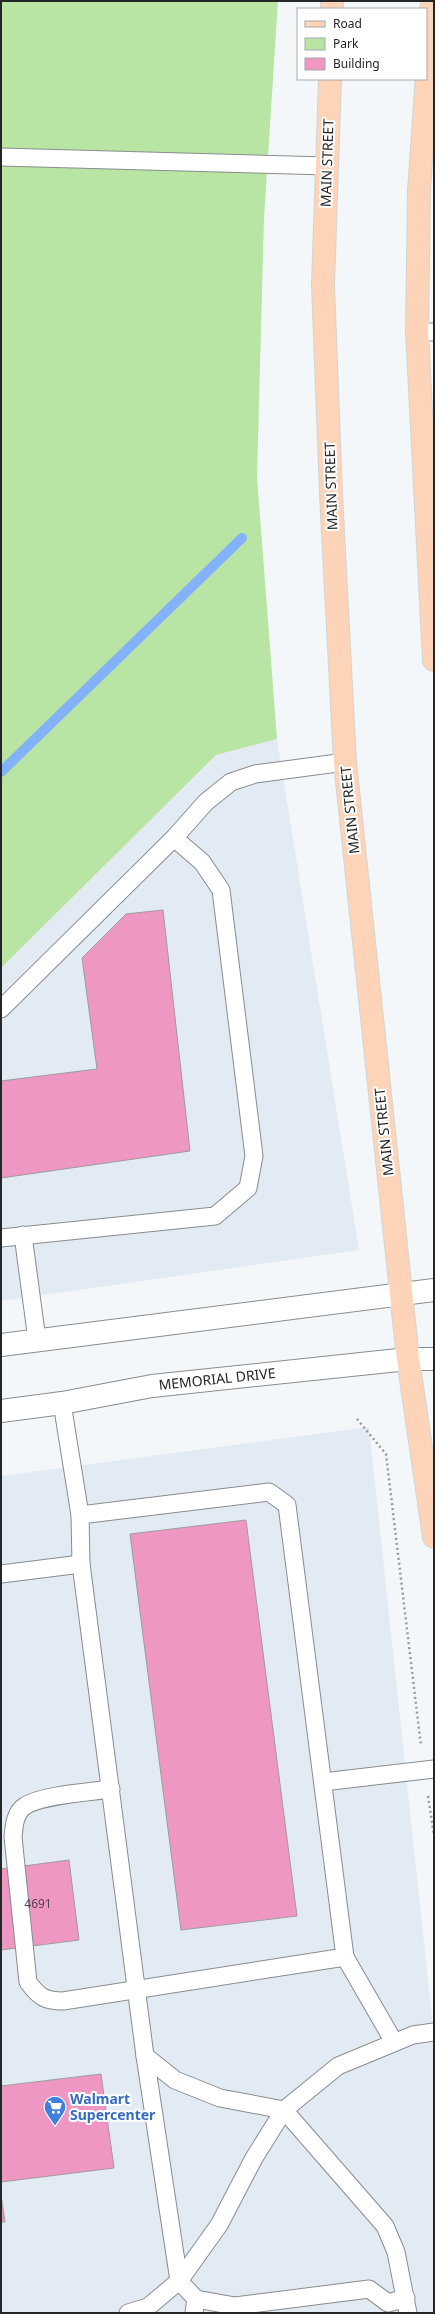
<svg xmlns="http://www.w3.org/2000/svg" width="435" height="2314" font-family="'Noto Sans',sans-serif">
	<rect width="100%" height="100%" fill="#f4f7fa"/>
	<g fill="#e2ebf3">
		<path d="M277,739L359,1250L1,1301V968L216,755Z"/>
		<path d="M369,1427L434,2036V2313H1V1476Z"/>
	</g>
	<path fill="#b8e5a4" d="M1,1H278L264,218L257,477L277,739L216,755L1,968Z"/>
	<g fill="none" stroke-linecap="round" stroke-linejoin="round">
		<path stroke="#84b2fa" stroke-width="10" d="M1,772L242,538"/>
	</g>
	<g fill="#ee97c2" stroke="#9e9b9c">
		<path d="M163,910L190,1151L1,1178V1081L97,1069L82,958L126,914Z"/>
		<path d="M246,1520L297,1916L181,1930L130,1534Z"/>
		<path d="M69,1860L79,1940L1,1950V1869Z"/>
		<path d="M101,2074L114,2168L1,2182V2086Z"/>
		<path d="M1,2195L5,2222H1Z"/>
	</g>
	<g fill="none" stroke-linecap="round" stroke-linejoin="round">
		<g stroke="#898c8e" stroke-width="19">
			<g id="service">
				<path d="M1,157L327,166"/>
				<path d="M417,332H434"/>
				<path d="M1,1009L174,838L206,802L231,782L255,774L345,762"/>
				<path d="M23,1235L37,1340"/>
				<path d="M1,1238L215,1216L248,1188L254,1156L221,890L202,862L174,838"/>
				<path d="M62,1403L80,1515L81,1564L145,2056L179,2281L196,2299L235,2306L369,2289L388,2303L406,2298"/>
				<path d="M80,1515L269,1492L287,1505L345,1957L63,2001C45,2001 39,1997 28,1982L13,1837C14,1826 15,1812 25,1806C41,1795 90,1792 111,1789"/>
				<path d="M1,1574L81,1564"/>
				<path d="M323,1782L434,1769"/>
				<path d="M345,1957L394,2042"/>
				<path d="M145,2056L175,2080L220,2098L284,2110L385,2226L396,2252L408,2313"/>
				<path d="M128,2313L148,2307L179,2281L219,2225L254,2158L284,2110L338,2066L413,2035L434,2032"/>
				<path d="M194,2313L196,2299"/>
			</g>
		</g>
		<g stroke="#898c8e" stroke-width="24">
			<g id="tertiary">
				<path d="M1,1345L434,1290"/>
				<path d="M1,1411L62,1403L152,1386L408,1359H434"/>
			</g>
		</g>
		<g stroke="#d3d4d4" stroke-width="24">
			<g id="primary">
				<path d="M432,1L419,191L417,332L434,660"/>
				<path d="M332,9V1"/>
				<path d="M330,79L323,285L331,494L345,762L408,1359L434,1537"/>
			</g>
		</g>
		<g stroke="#989a9c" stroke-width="2.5" stroke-dasharray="2 3" stroke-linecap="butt">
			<path d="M357,1419L386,1454L421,1746"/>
			<path d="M428,1796L434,1835"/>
		</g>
		<use href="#service" stroke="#fff" stroke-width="17"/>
		<use href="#tertiary" stroke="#fff" stroke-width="22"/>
		<use href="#primary" stroke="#fed4b8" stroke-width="22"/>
	</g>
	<defs>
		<g id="supermarket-pin" transform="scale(1.15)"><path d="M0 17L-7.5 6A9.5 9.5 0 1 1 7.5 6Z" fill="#3f7fe0" stroke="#fff"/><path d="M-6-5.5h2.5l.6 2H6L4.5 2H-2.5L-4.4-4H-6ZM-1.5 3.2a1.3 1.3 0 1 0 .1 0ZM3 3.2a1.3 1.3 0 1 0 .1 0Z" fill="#fff"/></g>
	</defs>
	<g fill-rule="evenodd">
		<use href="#supermarket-pin" x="55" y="2107"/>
	</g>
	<g text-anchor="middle" stroke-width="4" stroke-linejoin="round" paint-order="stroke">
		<g font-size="12" fill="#57424e">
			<text x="38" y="1908">4691</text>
		</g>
		<g font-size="14" fill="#252627" stroke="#fff">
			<text transform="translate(327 163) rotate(-88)" y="5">MAIN STREET</text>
			<text transform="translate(331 486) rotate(-92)" y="5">MAIN STREET</text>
			<text transform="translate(350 810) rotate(-96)" y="5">MAIN STREET</text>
			<text transform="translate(384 1132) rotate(-96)" y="5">MAIN STREET</text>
			<text transform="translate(217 1379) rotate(-6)" y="5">MEMORIAL DRIVE</text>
		</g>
		<g font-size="14" font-weight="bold" fill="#366cbe" stroke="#fff" text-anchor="start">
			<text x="70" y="2104">Walmart<tspan x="70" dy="16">Supercenter</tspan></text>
		</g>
	</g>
	<rect width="435" height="2314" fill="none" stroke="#252627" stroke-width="4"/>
	<rect x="297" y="8" width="130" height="72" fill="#ffffff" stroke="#a8a8a9"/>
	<rect x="305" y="21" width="20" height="6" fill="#fed4b8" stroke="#a8a8a9"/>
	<text x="333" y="28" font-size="12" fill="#252627">Road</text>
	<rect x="305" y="38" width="20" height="12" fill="#b8e5a4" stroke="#a8a8a9"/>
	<text x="333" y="48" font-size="12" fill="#252627">Park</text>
	<rect x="305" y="58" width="20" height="12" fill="#ee97c2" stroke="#a8a8a9"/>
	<text x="333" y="68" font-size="12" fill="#252627">Building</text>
</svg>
